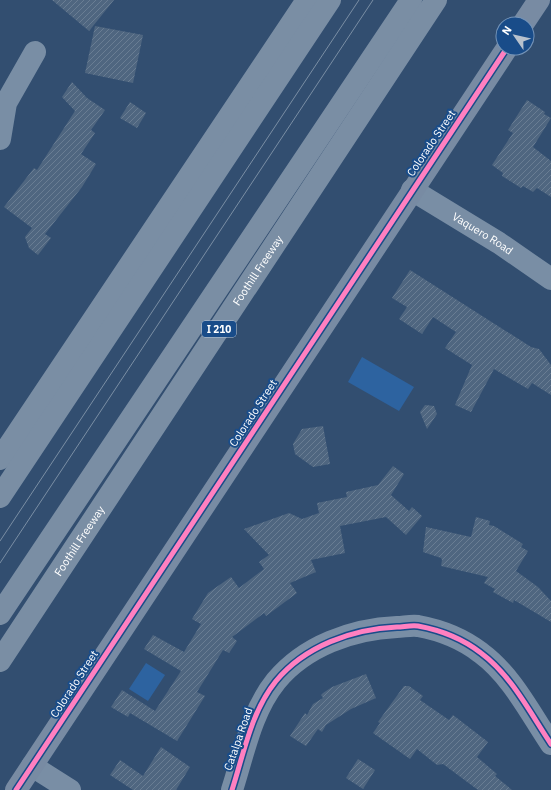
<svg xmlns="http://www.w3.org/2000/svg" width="551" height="790" font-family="'IBM Plex Sans',sans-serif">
	<defs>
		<pattern id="building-hatch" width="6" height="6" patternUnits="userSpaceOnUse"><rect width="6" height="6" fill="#4f6680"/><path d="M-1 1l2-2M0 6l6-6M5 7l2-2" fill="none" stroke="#697d93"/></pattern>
	</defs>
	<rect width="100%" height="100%" fill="#324e70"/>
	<g fill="#2d63a0">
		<path d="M362,357L414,387L399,411L348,382Z"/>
		<path d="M146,663L165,675L148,701L129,689Z"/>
	</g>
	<g fill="url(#building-hatch)">
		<path d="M52,0H114L89,31Z"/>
		<path d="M95,26L143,35L133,83L85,73Z"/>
		<path d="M72,82L87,98L105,110L91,130L95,133L81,154L96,164L82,187L45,234L51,238L38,255L29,248L25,237L32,228L4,207L34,168L37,170L75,111L62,97Z"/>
		<path d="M527,100L545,112L544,114L551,118L533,147L551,161V197L537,188L533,192L523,186L521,188L502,176L503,173L492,165L513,133L508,130Z"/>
		<path d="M130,102L146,113L137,128L120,118Z"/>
		<path d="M410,270L531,347L539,349L551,365V395L532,383L528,389L494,369L471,412L455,405L472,365L445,348L456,332L433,317L422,334L399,319L407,307L392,298Z"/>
		<path d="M425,405L434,406L437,414L427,429L420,412Z"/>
		<path d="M323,426L330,464L313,467L295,454L293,444L302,429Z"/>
		<path d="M393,466L404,474L391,495L409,511L412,507L422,516L406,535L386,517L340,526L345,553L311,560L316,572L290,583L297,593L266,616L264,613L232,637L237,641L229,653L223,650L197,692L205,696L177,741L130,713L128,717L111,707L122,690L155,711L181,671L144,649L153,635L184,652L201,624L192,619L208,593L231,577L239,588L264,569L259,562L269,555L244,529L289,513L302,519L319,513L317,503L347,497L346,492L378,485Z"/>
		<path d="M476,517L490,521L489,525L494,526L523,544L521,547L528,551L516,571L538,587L551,601V622L514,600L513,603L493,592L495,589L484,583L488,577L441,566L442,560L441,558L423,552L426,527L471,537Z"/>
		<path d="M366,674L376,698L351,709L326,725L322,732L318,729L306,746L290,736L305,713L307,715L313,704L323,698L321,695L323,693L332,687Z"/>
		<path d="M404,686H409L423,696L420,700L449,720L453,715L488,742L477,757L497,774L495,776L512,790H478L443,764L437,765L417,749L410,759L373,733L380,723L378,722Z"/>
		<path d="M161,747L190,767L176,790H133L110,775L120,760L143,776Z"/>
		<path d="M358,759L375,770L363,789L346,778Z"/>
	</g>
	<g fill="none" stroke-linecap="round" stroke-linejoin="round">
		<g stroke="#798ea5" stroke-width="22">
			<path d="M0,139L6,103L35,52"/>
			<path id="s1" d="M412,190L499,243L551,279"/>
			<path d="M32,766L70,790"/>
			<path d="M232,790C244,753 251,712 276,681C305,646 352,629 397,627C403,627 411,625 418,626C440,630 463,639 481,653C512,676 530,713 551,744"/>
		</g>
		<g stroke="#788ba3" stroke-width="22">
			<path d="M523,24L539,0"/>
			<path d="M16,790L507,48"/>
		</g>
		<g stroke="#7a8ea4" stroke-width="22">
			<path d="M0,459L307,0"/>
			<path d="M0,497L330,0"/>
			<path d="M0,614L411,0"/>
			<path id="s2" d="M0,661L436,0"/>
		</g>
		<g stroke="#7a8ea4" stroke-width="1">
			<path d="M0,541L359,0"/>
			<path d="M0,563L373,0"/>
		</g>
		<g stroke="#194c89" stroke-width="8">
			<g id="cycleway">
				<path d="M16,790L507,48"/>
				<path d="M232,790C244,753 251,712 276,681C305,646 352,629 397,627C403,627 411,625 418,626C440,630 463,639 481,653C512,676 530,713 551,744"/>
			</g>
		</g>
		<use href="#cycleway" stroke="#ff80c0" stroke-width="5"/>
	</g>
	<g text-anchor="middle" stroke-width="4" stroke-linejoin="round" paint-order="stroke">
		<rect fill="#194c89" stroke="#bac9dc" stroke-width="1" x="202" y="321" width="34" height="16" rx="3"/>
		<g font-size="10" font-weight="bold" fill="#fff">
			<text x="219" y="333">I 210</text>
		</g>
		<g font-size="11" fill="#fff" stroke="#194c89">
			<text transform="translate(431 143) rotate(-56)" y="4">Colorado Street</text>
			<text dy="4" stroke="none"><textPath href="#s1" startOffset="83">Vaquero Road</textPath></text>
			<text dy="4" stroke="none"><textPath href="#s2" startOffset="468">Foothill Freeway</textPath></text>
			<text transform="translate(253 413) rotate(-57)" y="4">Colorado Street</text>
			<text dy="4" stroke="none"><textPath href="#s2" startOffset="144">Foothill Freeway</textPath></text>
			<text transform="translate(74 684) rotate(-57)" y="4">Colorado Street</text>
			<text transform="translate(238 739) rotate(-71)" y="4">Catalpa Road</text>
		</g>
	</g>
	<g transform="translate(515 36) rotate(304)"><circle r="19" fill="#194c89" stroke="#7594b8"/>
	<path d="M0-3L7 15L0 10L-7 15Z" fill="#b7c1cd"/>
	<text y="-6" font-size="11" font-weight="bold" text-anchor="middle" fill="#ffffff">N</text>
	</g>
</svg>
